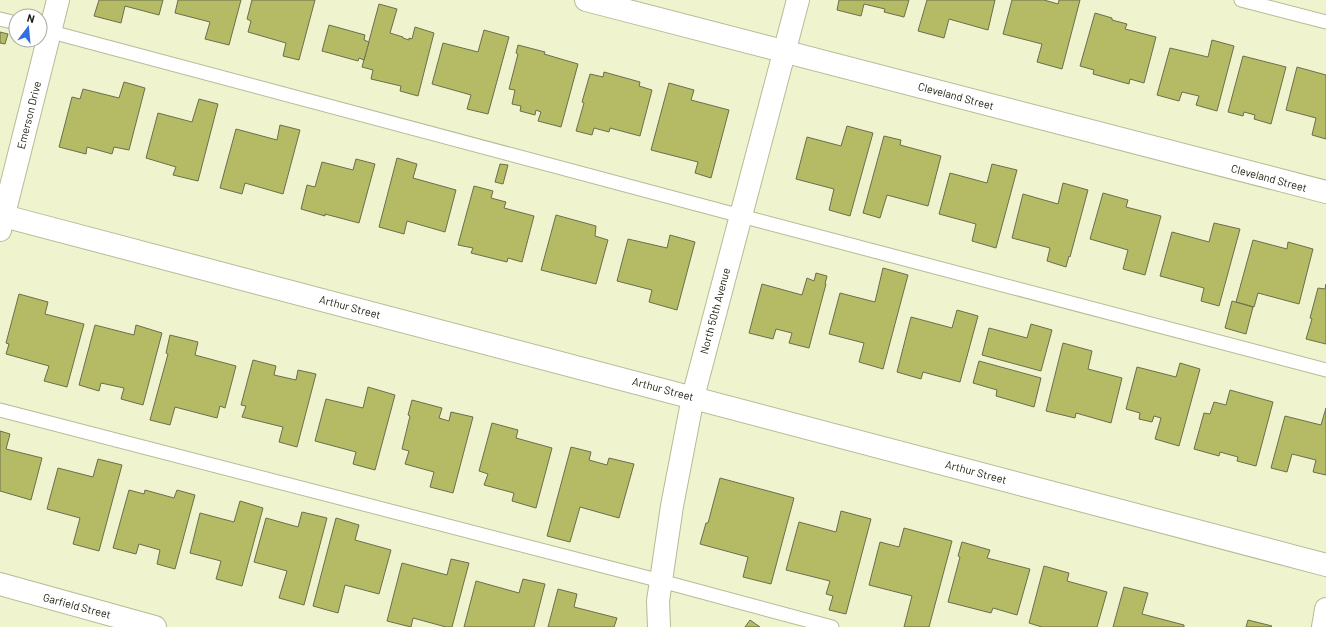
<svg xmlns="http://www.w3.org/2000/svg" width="1326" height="627" font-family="Barlow,sans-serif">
	<rect width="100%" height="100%" fill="#f0f4ce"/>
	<g fill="#b5ba64" stroke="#6b6e4d">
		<path d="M99,0H163L159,15L125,6L121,23L94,16Z"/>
		<path d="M178,0H241L229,45L205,39L210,22L175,13Z"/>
		<path d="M252,0H315L299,60L283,56L286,43L248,32L251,21L247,19Z"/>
		<path d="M839,0H909L904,17L884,12L885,9L864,4L861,16L837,10Z"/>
		<path d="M927,0H995L988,30L949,19L944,38L918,31Z"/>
		<path d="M1012,0H1044L1058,4L1059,0H1080L1062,69L1037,62L1042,44L1003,34Z"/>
		<path d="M379,4L397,9L390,33L403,37V38L409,40V38L412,39L415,27L434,33L418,96L400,91L401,86L371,79L373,70L362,67Z"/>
		<path d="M1095,13L1112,18V20L1127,24L1125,29L1156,37L1144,83L1130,79L1129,84L1093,74L1094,70L1080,66Z"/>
		<path d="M329,25L365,35L364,40L369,42L364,60L359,58L358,61L322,51Z"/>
		<path d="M484,30L509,37L488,114L467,109L471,95L432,84L443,43L478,52Z"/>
		<path d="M0,32L8,34L5,44L0,43Z"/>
		<path d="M1212,40L1234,46L1217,111L1196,105L1199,96L1182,92L1179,101L1157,95L1170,48L1208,57Z"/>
		<path d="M518,45L545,52L544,54L578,64L561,127L538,121L541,112L536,110L535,115L520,111L521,106L512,104L515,90L509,89L518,54L516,53Z"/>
		<path d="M1243,56L1286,67L1271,124L1254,119L1255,115L1244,112L1243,116L1228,112Z"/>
		<path d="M1297,67L1326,75V139L1312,135L1316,118L1286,110Z"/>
		<path d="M604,72L640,82L639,86L652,90L640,136L610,128L609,132L594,128L592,135L576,131L584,103L582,102L590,74L603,77Z"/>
		<path d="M124,82L145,88L129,150L114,147L112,154L87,147L86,154L59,147L72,97L80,99L83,89L119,98Z"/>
		<path d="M669,83L694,90L691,100L729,110L711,178L695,173L698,162L651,150Z"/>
		<path d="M199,99L218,104L198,181L173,175L176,167L146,158L158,113L192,122Z"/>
		<path d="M280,125L300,130L283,194L245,183L242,194L220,188L236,129L277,140Z"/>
		<path d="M847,126L873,133L850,216L829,210L834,189L796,179L807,137L841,146Z"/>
		<path d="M884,136L901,140L900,145L941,156L928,206L887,195L880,218L863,213Z"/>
		<path d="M397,158L417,164L413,178L456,190L445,232L407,221L404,234L379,227Z"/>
		<path d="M356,159L375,164L359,223L325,214V216L301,209L307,185L315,187L322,162L353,170Z"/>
		<path d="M500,164L508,165L503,184L495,182Z"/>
		<path d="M992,164L1017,170L996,248L972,241L976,224L939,214L950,173L987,183Z"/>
		<path d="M1063,183L1088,190L1070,257L1069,256L1066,267L1047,261L1050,248L1012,238L1023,194L1058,204Z"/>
		<path d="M474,186L493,191L491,198L506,202L504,208L534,216L522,262L508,258L507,262L471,253L473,248L458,245Z"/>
		<path d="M1103,193L1128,200L1126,207L1161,216L1145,275L1123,269L1128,250L1090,239Z"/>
		<path d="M556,215L596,226L595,236L608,240L596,284L541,270Z"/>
		<path d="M1214,223L1240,229L1219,306L1201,301L1204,288L1160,276L1172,232L1209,242Z"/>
		<path d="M670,235L695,242L677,310L649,302L652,290L617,281L628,239L667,248Z"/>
		<path d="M1253,240L1287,249L1288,242L1313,249L1299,304L1258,293L1254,307L1236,302Z"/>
		<path d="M883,268L908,275L883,369L859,362L864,343L829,334L840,293L875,302Z"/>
		<path d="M816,273L827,276L825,284H826L809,348L789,343L792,333L776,329L773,339L749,333L762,284L802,295L807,278L814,281Z"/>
		<path d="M1326,284V344L1306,339L1312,319L1310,318L1318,288L1325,289Z"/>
		<path d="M19,294L48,302L45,314L84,324L67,387L44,381L49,366L6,354L9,344L6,343Z"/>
		<path d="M1232,301L1253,307L1246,334L1225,328Z"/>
		<path d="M957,310L978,316L960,382L923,372L921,379L897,372L911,317L952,328Z"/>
		<path d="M1031,324L1052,330L1041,371L982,355L989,328L1027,338Z"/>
		<path d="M95,325L134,335L136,325L162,333L143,405L121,399L124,388L101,383L99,391L79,385Z"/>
		<path d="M170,335L198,342L195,355L236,366L225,408L220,406L217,418L175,407L170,425L150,420L168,354L166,353Z"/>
		<path d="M1063,343L1092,351L1088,369L1122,378L1111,423L1076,413L1075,418L1046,411Z"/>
		<path d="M253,360L276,366L274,375L296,380L298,370L316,374L297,447L279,442L283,427L242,417L246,406L241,405Z"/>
		<path d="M979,361L1041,378L1034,407L996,396L997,390L973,383Z"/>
		<path d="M1180,363L1200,369L1179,446L1155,439L1161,418L1154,416L1152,422L1139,419L1140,413L1126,409L1137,367L1176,377Z"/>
		<path d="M368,387L395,395L375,470L353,464L356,452L315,441L326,399L363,408Z"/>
		<path d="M1230,390L1273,402L1256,466L1237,461L1238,457L1220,452L1219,456L1194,449L1204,413L1210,414L1214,402L1226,405Z"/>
		<path d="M412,400L442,408L439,418L449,421L451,412L473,417L453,493L430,487L434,472L405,464L409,451L402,449L410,416L408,415Z"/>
		<path d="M1326,408V475L1313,472L1316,460L1292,454L1287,472L1271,468L1285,416L1321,425Z"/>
		<path d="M492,423L518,430L516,438L552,448L536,508L512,501L514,493L484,485L488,474L479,471Z"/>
		<path d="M0,431L10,434L6,449L42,458L31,500L0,491Z"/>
		<path d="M571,447L591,452L589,460L607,465L609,458L634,464L619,518L580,507L570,542L547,536Z"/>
		<path d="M98,459L122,465L99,551L73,544L80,518L47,509L58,468L93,477Z"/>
		<path d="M720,478L794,498L771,584L743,577L748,557L700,544L706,523H708Z"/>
		<path d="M129,490L144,494L145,490L174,498L177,490L195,495L175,569L157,564L160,550L139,544L136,554L113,548Z"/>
		<path d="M240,501L263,508L242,586L216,579L221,561L190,553L200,513L234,522Z"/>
		<path d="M841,511L871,519L846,614L829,610L833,596L826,594L830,581L786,570L799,522L836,532Z"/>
		<path d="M302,512L327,518L304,605L279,598L287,571L254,562L266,518L298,527Z"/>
		<path d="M336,518L359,525L355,540L391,550L379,594L345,585L338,613L313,606Z"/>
		<path d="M904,528L952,541L929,627H904L912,596L869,585L880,542L899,547Z"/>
		<path d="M962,542L990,550L987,558L1030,569L1017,615L993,608L991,613L948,602L960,557L958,556Z"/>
		<path d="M451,559L469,563L452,627H446L413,618L411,627L387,621L402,563L447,575Z"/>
		<path d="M1044,566L1069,573L1067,581L1107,592L1097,627H1042L1029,623Z"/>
		<path d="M523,579L545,584L534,627H464L476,581L519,593Z"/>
		<path d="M1124,587L1148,593L1142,614L1184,625V627H1113Z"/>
		<path d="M558,589L577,594L574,607L617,618L614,627H548Z"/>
		<path d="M750,620L760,627H745Z"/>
		<path d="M1248,620L1272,626L1271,627H1246Z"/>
	</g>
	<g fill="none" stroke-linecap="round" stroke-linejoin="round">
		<g stroke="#b7ba96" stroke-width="15">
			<g id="lane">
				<path d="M1241,0L1326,22"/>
				<path d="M0,19L16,23"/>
				<path d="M44,30L741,216L1326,370"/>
				<path d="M0,410L661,581L832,627"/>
			</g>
		</g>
		<g stroke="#b7ba96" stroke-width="24">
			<g id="street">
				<path d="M586,0L1326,192"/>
				<path d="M0,215L1326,565"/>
				<path d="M0,230L58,0"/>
				<path d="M0,584L155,627"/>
				<path d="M659,627L658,601L672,506L693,397L798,0"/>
				<path d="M1323,627L1326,609"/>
			</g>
		</g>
		<use href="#lane" stroke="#fff" stroke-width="13"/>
		<use href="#street" stroke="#fff" stroke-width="22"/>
	</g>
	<g text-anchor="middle" stroke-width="3" stroke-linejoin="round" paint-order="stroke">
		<g font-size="11" fill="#222315" stroke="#fff">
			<text transform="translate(956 96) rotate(15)" y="4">Cleveland Street</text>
			<text transform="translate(29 115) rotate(-76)" y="4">Emerson Drive</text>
			<text transform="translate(1269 178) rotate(15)" y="4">Cleveland Street</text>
			<text transform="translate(350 307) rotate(15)" y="4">Arthur Street</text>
			<text transform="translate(715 311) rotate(-75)" y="4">North 50th Avenue</text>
			<text transform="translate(663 389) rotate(15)" y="4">Arthur Street</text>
			<text transform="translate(976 472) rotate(15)" y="4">Arthur Street</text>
			<text transform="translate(77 606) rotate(15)" y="4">Garfield Street</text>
		</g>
	</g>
	<g transform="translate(28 28) rotate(16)"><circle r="19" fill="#ffffff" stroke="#a7a7a1"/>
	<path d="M0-3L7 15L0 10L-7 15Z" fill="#336fdd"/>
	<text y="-6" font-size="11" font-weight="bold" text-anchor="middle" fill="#222315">N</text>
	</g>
</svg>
